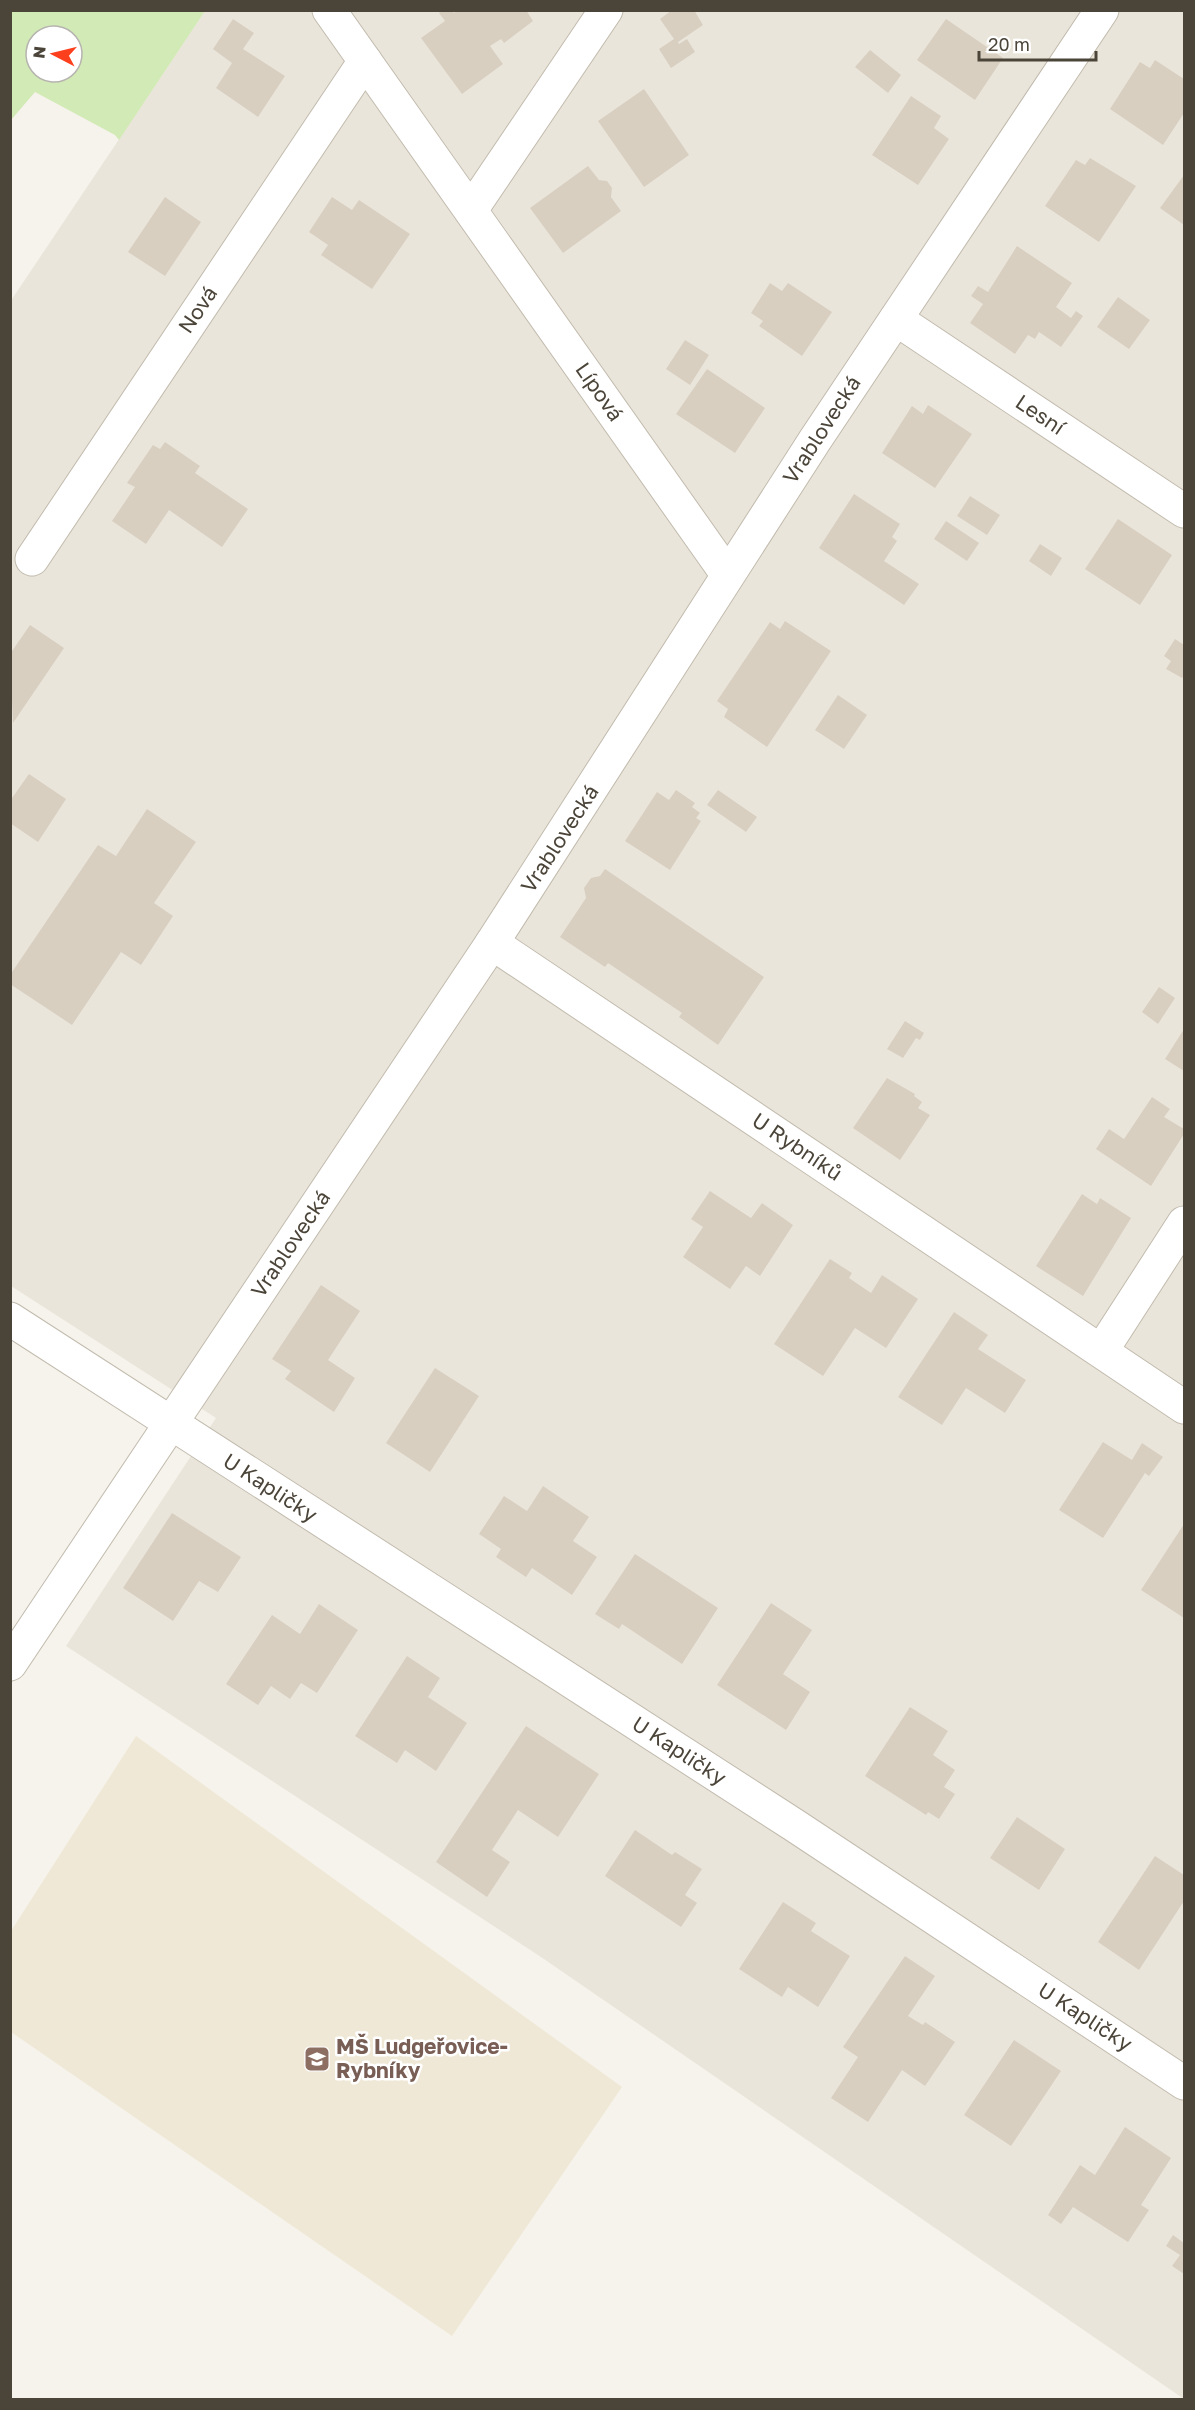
<svg xmlns="http://www.w3.org/2000/svg" width="1195" height="2410" font-family="'Golos Text',sans-serif">
	<rect width="100%" height="100%" fill="#f6f3ec"/>
	<path fill="#eae5da" d="M205,11H1184V2399L541,1957L66,1646L216,1418L11,1286L10,302Z"/>
	<path fill="#efe8d6" d="M136,1736L622,2087L452,2336L11,2032V1931Z"/>
	<path fill="#d2eab5" fill-rule="evenodd" d="M11,10H205V11L119,140L115,135L35,92L11,120ZM36,36H72V72H36Z"/>
	<g fill="#d8cfc1">
		<path d="M442,10H452L454,13L458,10H526L533,21L504,43L501,39L490,46L503,64L462,94L421,38L445,21L439,13Z"/>
		<path d="M672,10H694L703,25L678,42L679,44L687,39L695,52L671,68L659,49L674,39L660,19Z"/>
		<path d="M233,19L254,33L243,49L285,76L258,117L216,88L232,63L213,49Z"/>
		<path d="M946,19L1003,58L975,100L917,60Z"/>
		<path d="M870,50L901,75L888,93L855,67Z"/>
		<path d="M1155,60L1184,79V113L1163,145L1110,109L1140,62L1150,68Z"/>
		<path d="M644,89L689,155L644,187L598,121Z"/>
		<path d="M911,96L941,116L934,128L949,139L918,185L872,155Z"/>
		<path d="M1090,158L1136,186L1099,242L1045,206L1076,160L1085,165Z"/>
		<path d="M588,166L599,180L607,181L612,188L611,197L621,211L563,253L530,208Z"/>
		<path d="M1184,175V225L1160,208Z"/>
		<path d="M165,197L201,222L165,276L128,252Z"/>
		<path d="M332,197L352,210L359,200L410,234L372,289L321,255L328,245L309,232Z"/>
		<path d="M1017,246L1072,283L1056,307L1071,318L1076,311L1083,316L1061,347L1039,332L1035,339L1028,335L1015,354L970,323L983,304L971,296L978,286L988,292Z"/>
		<path d="M770,283L782,291L788,283L832,312L802,356L759,326L763,321L751,313Z"/>
		<path d="M1118,297L1150,320L1129,349L1097,327Z"/>
		<path d="M685,340L709,355L690,385L666,369Z"/>
		<path d="M707,369L765,408L735,453L676,414Z"/>
		<path d="M928,405L972,434L935,488L882,453L912,406L923,414Z"/>
		<path d="M165,442L200,466L195,473L248,509L222,547L169,510L146,544L112,521L135,487L127,483L153,445L160,449Z"/>
		<path d="M854,494L900,524L892,537L897,541L884,561L919,584L904,605L819,548Z"/>
		<path d="M970,496L1000,515L987,535L957,516Z"/>
		<path d="M1118,519L1172,555L1140,605L1085,569Z"/>
		<path d="M946,521L979,543L967,561L934,539Z"/>
		<path d="M1040,544L1062,558L1051,576L1029,561Z"/>
		<path d="M785,621L831,651L767,747L724,717L728,709L717,701L770,622L780,629Z"/>
		<path d="M30,625L64,648L13,723L10,654Z"/>
		<path d="M1175,639L1184,645V675L1182,678L1166,669L1171,661L1164,656Z"/>
		<path d="M838,695L867,715L844,749L815,730Z"/>
		<path d="M29,774L66,799L38,842L10,823V797L12,798Z"/>
		<path d="M676,790L695,803L692,807L700,813L696,818L701,821L670,870L625,841L657,792L669,800Z"/>
		<path d="M718,790L757,817L746,832L707,805Z"/>
		<path d="M147,809L196,842L154,903L173,916L141,965L121,952L72,1025L10,984V975L98,845L116,856Z"/>
		<path d="M605,869L764,977L718,1045L679,1017L682,1013L608,963L605,967L560,937L586,898L584,888L591,878L600,876Z"/>
		<path d="M1159,987L1175,998L1158,1024L1142,1012Z"/>
		<path d="M905,1021L924,1033L920,1040L916,1038L903,1058L887,1049Z"/>
		<path d="M1184,1029V1071L1165,1059Z"/>
		<path d="M887,1078L915,1094L914,1096L922,1102L918,1108L930,1115L900,1160L853,1128Z"/>
		<path d="M1152,1097L1170,1109L1164,1117L1184,1129V1134L1151,1186L1096,1149L1109,1129L1124,1139Z"/>
		<path d="M710,1191L751,1218L762,1203L793,1225L760,1276L746,1266L730,1289L683,1257L703,1227L691,1219Z"/>
		<path d="M1082,1194L1097,1204L1100,1198L1131,1218L1083,1296L1036,1266Z"/>
		<path d="M830,1259L852,1273L849,1278L871,1293L882,1275L918,1299L886,1348L855,1328L823,1376L774,1344Z"/>
		<path d="M321,1285L360,1311L328,1360L355,1378L334,1412L285,1379L291,1371L272,1359Z"/>
		<path d="M954,1312L988,1335L978,1349L1026,1380L1005,1413L966,1388L942,1425L898,1397Z"/>
		<path d="M435,1368L479,1396L430,1472L386,1443Z"/>
		<path d="M1103,1442L1132,1460L1142,1443L1163,1457L1149,1476L1145,1473L1103,1538L1059,1510Z"/>
		<path d="M543,1486L589,1517L573,1541L597,1557L572,1595L532,1568L526,1577L496,1557L501,1549L479,1534L504,1496L527,1511Z"/>
		<path d="M172,1513L241,1557L218,1592L199,1581L173,1621L123,1588Z"/>
		<path d="M1184,1524V1618L1141,1590Z"/>
		<path d="M635,1554L718,1608L682,1664L622,1624L619,1629L595,1614Z"/>
		<path d="M771,1603L812,1630L783,1674L810,1692L786,1730L717,1685Z"/>
		<path d="M319,1604L358,1630L317,1693L301,1683L290,1699L271,1686L258,1705L226,1684L272,1615L300,1634Z"/>
		<path d="M407,1656L440,1678L428,1697L467,1723L436,1771L405,1750L397,1763L355,1736Z"/>
		<path d="M910,1707L948,1731L933,1755L955,1770L944,1787L955,1794L939,1819L928,1812L926,1815L865,1776Z"/>
		<path d="M526,1726L599,1774L558,1837L518,1810L492,1850L510,1862L487,1897L436,1862Z"/>
		<path d="M1017,1817L1065,1849L1039,1890L990,1858Z"/>
		<path d="M635,1830L672,1855L675,1852L702,1869L685,1895L697,1903L681,1927L605,1876Z"/>
		<path d="M1155,1856L1184,1875V1901L1139,1970L1098,1942Z"/>
		<path d="M783,1902L816,1923L811,1931L850,1956L818,2007L788,1987L782,1997L739,1969Z"/>
		<path d="M905,1956L935,1976L908,2016L923,2025L925,2022L955,2042L925,2086L902,2070L868,2122L831,2098L858,2057L843,2047Z"/>
		<path d="M1014,2040L1061,2071L1011,2146L964,2115Z"/>
		<path d="M1125,2127L1171,2158L1141,2205L1149,2210L1128,2242L1073,2207L1061,2224L1048,2215L1080,2165L1095,2175Z"/>
		<path d="M1173,2235L1184,2243V2274L1172,2266L1180,2255L1166,2246Z"/>
	</g>
	<g fill="none" stroke-linecap="round" stroke-linejoin="round">
		<g stroke="#c2bbae" stroke-width="35">
			<g id="minor">
				<path d="M329,10L727,574"/>
				<path d="M471,210L606,10"/>
				<path d="M896,319L1184,511"/>
				<path d="M32,559L365,61"/>
				<path d="M492,943L1184,1407"/>
				<path d="M10,1319L794,1825L1184,2083"/>
				<path d="M1102,1350L1184,1223"/>
				<path d="M10,1664L492,943L815,440L1102,10"/>
			</g>
		</g>
		<use href="#minor" stroke="#fff" stroke-width="33"/>
	</g>
	<defs>
		<g id="school-square" transform="scale(1.35)"><rect x="-9" y="-9" width="18" height="18" rx="4" fill="#8d6e63" stroke="#fff"/><path d="M0-5L7-2L0 1L-7-2ZM-4 1L0 2.5L4 1V4Q0 6-4 4Z" fill="#fff"/></g>
	</defs>
	<g fill-rule="evenodd">
		<use href="#school-square" x="317" y="2059"/>
	</g>
	<g text-anchor="middle" stroke-width="5" stroke-linejoin="round" paint-order="stroke">
		<g font-size="21" fill="#4b4439" stroke="#fff">
			<text transform="translate(198 310) rotate(-56)" y="7">Nová</text>
			<text transform="translate(599 392) rotate(55)" y="7">Lípová</text>
			<text transform="translate(1040 415) rotate(34)" y="7">Lesní</text>
			<text transform="translate(822 430) rotate(-57)" y="7">Vrablovecká</text>
			<text transform="translate(560 839) rotate(-57)" y="7">Vrablovecká</text>
			<text transform="translate(797 1147) rotate(34)" y="7">U Rybníků</text>
			<text transform="translate(291 1244) rotate(-56)" y="7">Vrablovecká</text>
			<text transform="translate(270 1488) rotate(33)" y="7">U Kapličky</text>
			<text transform="translate(679 1751) rotate(33)" y="7">U Kapličky</text>
			<text transform="translate(1085 2017) rotate(33)" y="7">U Kapličky</text>
		</g>
		<g font-size="21" font-weight="bold" fill="#785e54" stroke="#fff" text-anchor="start">
			<text x="336" y="2054">MŠ Ludgeřovice-<tspan x="336" dy="24">Rybníky</tspan></text>
		</g>
	</g>
	<rect width="1195" height="2410" fill="none" stroke="#4b4439" stroke-width="24"/>
	<g transform="translate(54 54) rotate(277)"><circle r="28" fill="#ffffff" stroke="#b7b4b0" stroke-width="1.5"/>
	<path d="M0-4.5L10 22L0 15L-10 22Z" fill="#fc3f1d"/>
	<text y="-9" font-size="16" font-weight="bold" text-anchor="middle" fill="#4b4439">N</text>
	</g>
	<path d="M979 51v9h117v-9" fill="none" stroke="#4b4439" stroke-width="3"/>
	<text x="988" y="51" font-size="18" fill="#4b4439" stroke="#ffffff" stroke-width="4.5" paint-order="stroke">20 m</text>
</svg>
